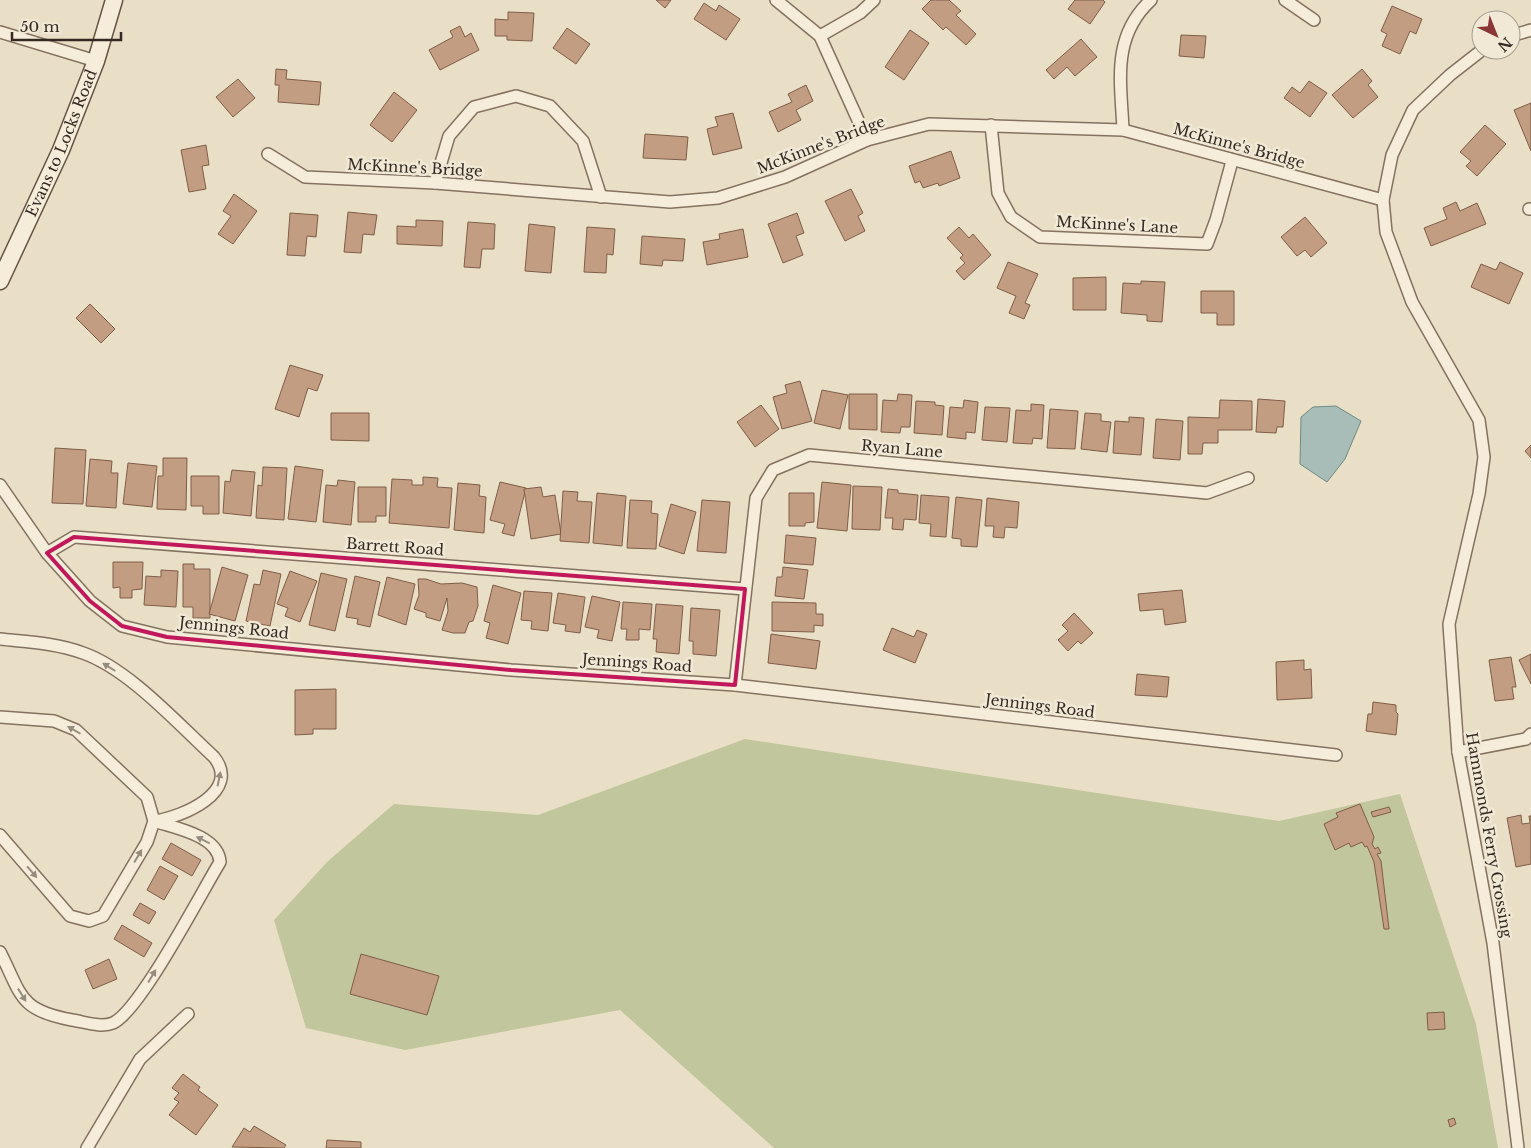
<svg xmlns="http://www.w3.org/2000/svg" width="1531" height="1148" font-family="'Libre Baskerville',serif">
	<rect width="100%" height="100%" fill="#e9dfc7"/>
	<path fill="#c1c69d" d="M745,739L1279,821L1400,794L1476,1024L1498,1148H774L620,1010L405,1050L306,1028L274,920L328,861L394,804L538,815Z"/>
	<path fill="#a8bdb7" stroke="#708b84" d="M1336,406L1361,421L1345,459L1327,482L1300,464L1301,417L1313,407Z"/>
	<g fill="#c39d82" stroke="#7f5d48">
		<path d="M656,0H671L665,8Z"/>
		<path d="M931,0H949L961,11L956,15L976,34L966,45L946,27L943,30L922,9Z"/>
		<path d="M1075,0H1103L1105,2L1090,24L1068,9Z"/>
		<path d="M704,3L716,11L719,5L740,19L726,40L694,19Z"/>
		<path d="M1392,6L1422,19L1416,34L1410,31L1400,54L1382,46L1387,34L1381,31Z"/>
		<path d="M508,12L534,13L532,41L507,40V36H495V19L508,20Z"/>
		<path d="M460,26L465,37L471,33L479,50L440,70L429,50L453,37L450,31Z"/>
		<path d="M567,28L590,44L576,64L553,48Z"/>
		<path d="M910,30L929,43L904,80L885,67Z"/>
		<path d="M1181,35L1206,36L1204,58L1179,56Z"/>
		<path d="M1081,39L1097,57L1075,76L1067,67L1054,79L1046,70Z"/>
		<path d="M276,69L287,70L286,79L321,82L319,105L278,102L279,85H275Z"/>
		<path d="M1362,69L1372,81L1368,85L1378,97L1353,118L1332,95Z"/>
		<path d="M238,79L255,98L233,117L216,97Z"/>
		<path d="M1309,81L1327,93L1310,117L1284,98L1292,87L1300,93Z"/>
		<path d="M806,85L813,101L796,110L801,120L778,132L769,112L792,102L788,94Z"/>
		<path d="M394,92L417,110L392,142L370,125Z"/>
		<path d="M1531,103V151L1514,110Z"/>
		<path d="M733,113L742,148L713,155L707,129L718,126L715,117Z"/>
		<path d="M1485,125L1506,144L1477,176L1466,166L1471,161L1460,152Z"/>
		<path d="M645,134L688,137L686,160L643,158Z"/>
		<path d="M206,145L209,165L202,166L206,189L189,192L181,150Z"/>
		<path d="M951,151L960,178L939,186L938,183L923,188L920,181L915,183L909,166Z"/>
		<path d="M851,189L863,213L858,216L865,231L845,241L825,201Z"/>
		<path d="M234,194L257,211L233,244L218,234L231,216L223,211Z"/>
		<path d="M1456,202L1460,211L1477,203L1486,224L1431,246L1424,228L1447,219L1443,208Z"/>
		<path d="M348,212L377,215L374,235L363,234L361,253L344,252Z"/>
		<path d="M290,213L318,215L316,237L307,236L305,256L287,255Z"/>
		<path d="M797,213L804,233L796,236L803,255L783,263L768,224Z"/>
		<path d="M1305,217L1327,243L1311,257L1305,250L1297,256L1281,237Z"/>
		<path d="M416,220L443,221L442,246L397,244V226L416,227Z"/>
		<path d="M468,222L495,224L494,249H482L480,268L464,267Z"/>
		<path d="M529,224L555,227L551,273L525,271Z"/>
		<path d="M587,227L615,229L613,255L607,254L606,273L584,272Z"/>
		<path d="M959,227L969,238L973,234L991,255L964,280L956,271L965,263L960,258L963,255L947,238Z"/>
		<path d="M743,229L748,257L707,265L703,242L720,239L719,234Z"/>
		<path d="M642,236L685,239L683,261L663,260L662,266L640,264Z"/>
		<path d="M1008,262L1038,274L1025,303L1030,305L1024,319L1009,313L1016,296L997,288Z"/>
		<path d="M1500,262L1523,273L1509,304L1471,287L1481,264L1496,270Z"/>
		<path d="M1106,277V310H1073V278Z"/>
		<path d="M1141,281L1165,282L1162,322L1147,321V315L1121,313L1123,283L1141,284Z"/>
		<path d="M1201,291H1234V325H1217V313H1201Z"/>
		<path d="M90,304L115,329L101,343L76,318Z"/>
		<path d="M290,365L323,375L317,391L308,388L299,417L275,409Z"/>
		<path d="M800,381L812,421L782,429L773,397L787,393L785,385Z"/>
		<path d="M822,390L848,395L840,429L814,423Z"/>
		<path d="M849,394H877V430L849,429Z"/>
		<path d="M898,394L912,395L910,427H901L900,433L881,432L883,400L897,401Z"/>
		<path d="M1258,399L1285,401L1283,427H1277L1276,433L1256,432Z"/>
		<path d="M964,400L978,402L975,433L966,432V439L947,437L950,407L963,408Z"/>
		<path d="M1220,400L1252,401V430H1218V443H1203L1202,454H1188V417L1219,418Z"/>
		<path d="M916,401L935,402V405L944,406L942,435L914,433Z"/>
		<path d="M1031,404L1044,405L1042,439L1033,438L1032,444L1013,443L1016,410L1031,411Z"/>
		<path d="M761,405L779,429L755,447L737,422Z"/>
		<path d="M985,407L1010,408L1007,442L982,440Z"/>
		<path d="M1050,409L1078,411L1075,449L1047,448Z"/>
		<path d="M331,413H369V441L331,440Z"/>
		<path d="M1085,413L1101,414V421L1111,422L1107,452L1081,449Z"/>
		<path d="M1129,417L1144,418L1141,455L1113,453L1115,421L1129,422Z"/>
		<path d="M1156,419L1183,421L1180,460L1153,458Z"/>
		<path d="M1531,445V458L1525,451Z"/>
		<path d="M55,448L86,450L83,504L52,503Z"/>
		<path d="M163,458H187L186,510L157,509L158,476H163Z"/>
		<path d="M90,459L112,461L111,473H118L116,508L86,506Z"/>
		<path d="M128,463L157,466L152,507L123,504Z"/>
		<path d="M295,466L323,470L316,522L288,519Z"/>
		<path d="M263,467L287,468L284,520L256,518L258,485L262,486Z"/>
		<path d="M232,470L255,472L251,516L223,513L225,481L230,482Z"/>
		<path d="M191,476H219V514H203V506H191Z"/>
		<path d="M423,477L438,478L437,487L452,488L449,528L389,523L392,479L412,480V485H423Z"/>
		<path d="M338,480L355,482L351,525L323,522L326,485L337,486Z"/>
		<path d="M500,482L526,488L514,536L502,533L505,524L490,520Z"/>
		<path d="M822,482L851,485L847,531L817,528Z"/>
		<path d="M458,483L480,485L479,496L486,497L484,533L454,530Z"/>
		<path d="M853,486L882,487L880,530L852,529Z"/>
		<path d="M358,487H386V516H376V522H358Z"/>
		<path d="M541,487L543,497L555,495L561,534L531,539L524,489Z"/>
		<path d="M888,489L898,490V493L918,495L916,520L904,519L903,530L892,529L893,518H885Z"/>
		<path d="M563,491L578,492L577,501L592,502L589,543L560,541Z"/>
		<path d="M597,493L626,496L622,546L593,543Z"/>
		<path d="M789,493H814V522L805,523V526H789Z"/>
		<path d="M921,495L949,497L946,537L930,536L931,524L919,523Z"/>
		<path d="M956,497L982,500L977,547L961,546V539L952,538Z"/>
		<path d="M987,498L1019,502L1017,528L1005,527L1004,538L993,537L994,526H985Z"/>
		<path d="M630,500L652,501L651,513L658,514L656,549L627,548Z"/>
		<path d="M702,500L730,502L726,553L697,551Z"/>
		<path d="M671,504L696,512L684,554L659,546Z"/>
		<path d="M786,535L816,538L813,565L784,563Z"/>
		<path d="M113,562H143L142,589L132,590V598H120V587L113,588Z"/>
		<path d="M183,564H194V569H210V618H193V607H183Z"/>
		<path d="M222,567L248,575L235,621L209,614Z"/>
		<path d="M783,567L808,570L804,599L775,596L777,577H782Z"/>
		<path d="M161,570L178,571L176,607L144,605L146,576L161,577Z"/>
		<path d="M263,570L281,574L270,626L246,621L254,584L260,585Z"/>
		<path d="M290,571L317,581L300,622L285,616L288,608L277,604Z"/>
		<path d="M321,573L347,579L335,631L309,625Z"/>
		<path d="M355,576L380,582L370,627L357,624L358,619L346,617Z"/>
		<path d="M387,577L415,584L406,625L378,615Z"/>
		<path d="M418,579H426L441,584L462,583L477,587L478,606L473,621L469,622L465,633H453L442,630L448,611L447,598L440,621L426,617V613L414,609L419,595Z"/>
		<path d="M493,585L521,593L508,644L486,638L490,623L484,621Z"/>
		<path d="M1182,590L1186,622L1165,625L1163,609L1140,611L1138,594Z"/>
		<path d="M524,591L552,593L548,631L531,629L532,621L521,620Z"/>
		<path d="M558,593L585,597L580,633L565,631L566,625L553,623Z"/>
		<path d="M592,596L620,602L612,641L597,638L599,630L585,627Z"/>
		<path d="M623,602L652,604L650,630L639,629V640H626L627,629H621Z"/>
		<path d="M772,602L816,603V614H823V626L814,625V632L772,631Z"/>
		<path d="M656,604L683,606L679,654L656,652L657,639H653Z"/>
		<path d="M691,608L720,610L716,656L693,654V641H689Z"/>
		<path d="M1074,613L1093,633L1081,644L1078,641L1068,651L1058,640L1068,631L1062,625Z"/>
		<path d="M892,628L914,637L917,630L927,634L915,663L883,650Z"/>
		<path d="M771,634L820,641L816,669L768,663Z"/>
		<path d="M1531,654V684L1519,660Z"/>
		<path d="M1511,657L1516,687H1512L1514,699L1495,701L1489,660Z"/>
		<path d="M1304,660V670L1311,669L1312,698L1277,700L1276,662Z"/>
		<path d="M1137,674L1169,677L1167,697L1135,695Z"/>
		<path d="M336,689V729H313V734L295,735V690Z"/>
		<path d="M1373,702L1396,705V712L1398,714L1396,735L1366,731L1368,714H1372Z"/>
		<path d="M1360,804L1374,837L1372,844L1375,849L1378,847L1381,853L1377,854L1381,861L1389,929H1384L1374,862L1367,846L1365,847L1362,842L1351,847L1349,843L1335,850L1324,824L1338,817L1336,813Z"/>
		<path d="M1389,807L1391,812L1373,817L1371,812Z"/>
		<path d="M1521,815L1522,824L1530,823L1529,816H1531V864L1516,867L1507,818Z"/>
		<path d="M171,843L201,860L192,876L162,859Z"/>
		<path d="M160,866L178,876L164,900L147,890Z"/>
		<path d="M140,903L156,912L149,924L133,915Z"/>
		<path d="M122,925L152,943L144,957L114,939Z"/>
		<path d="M361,954L439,976L427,1015L350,994Z"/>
		<path d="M109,959L117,979L93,989L85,970Z"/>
		<path d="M1444,1012L1445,1029L1428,1030L1427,1013Z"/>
		<path d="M183,1074L200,1087L198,1090L218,1105L196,1135L169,1115L179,1102L174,1099L179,1093L172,1088Z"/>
		<path d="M1454,1118L1456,1124L1450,1127L1448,1120Z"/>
		<path d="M254,1126L286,1145L284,1148L232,1147L244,1128L250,1132Z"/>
		<path d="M327,1140L361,1142V1148H326Z"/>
	</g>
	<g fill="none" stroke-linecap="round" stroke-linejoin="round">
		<g stroke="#83725f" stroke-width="14">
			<g id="street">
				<path d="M776,0L820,36L867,140"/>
				<path d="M1285,0L1314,20"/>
				<path d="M0,32L96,61"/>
				<path d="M820,36L860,13L874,0"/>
				<path d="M1511,36L1531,30"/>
				<path d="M1482,50L1450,75L1413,110L1392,155L1383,200L1386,232L1412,302L1479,420L1484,457L1479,494L1449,624L1458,752L1493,943L1518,1148"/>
				<path d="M991,125L998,193L1011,217L1040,237L1207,244L1216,220L1232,161"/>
				<path d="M1123,130C1121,82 1111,37 1151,0"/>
				<path d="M268,154L305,177L435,183L670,202L718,198L785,177L867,140L929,124L1123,130L1383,200"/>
				<path d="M435,183L449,136L474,107L516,96L550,106L583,141L601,197"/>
				<path d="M1529,209H1531"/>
				<path d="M0,485L47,553L90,601L122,626L167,637L511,670L735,685L1336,755"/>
				<path d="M47,553L74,537L745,589"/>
				<path d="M0,639C28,642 56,643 83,653C129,669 178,724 214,757C242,792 182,817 155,821"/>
				<path d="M735,685L756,498L773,470L809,455L1207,493L1248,478"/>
				<path d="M0,717L54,721L76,730L147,797L154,821L147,842L103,916L89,921L70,916L0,835"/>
				<path d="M1458,752L1526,739L1531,734"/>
				<path d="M0,952C22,995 18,1010 72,1020C85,1022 101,1028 113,1023C140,1011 201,893 220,862C218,835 174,828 154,821"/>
				<path d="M87,1148L140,1059L188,1014"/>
			</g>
		</g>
		<g stroke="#655342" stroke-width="19">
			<g id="secondary">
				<path id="s1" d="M0,281L61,150L96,61L114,0"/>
			</g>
		</g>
		<use href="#street" stroke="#f5edda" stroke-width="11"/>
		<use href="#secondary" stroke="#f5edda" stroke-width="16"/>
	</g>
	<defs><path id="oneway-solid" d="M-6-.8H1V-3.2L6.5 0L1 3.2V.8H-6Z" transform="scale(1.25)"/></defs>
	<g fill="#958c7e">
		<use href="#oneway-solid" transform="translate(109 667) rotate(-148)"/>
		<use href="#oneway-solid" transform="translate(74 730) rotate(-150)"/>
		<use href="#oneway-solid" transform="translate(219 779) rotate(-79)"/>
		<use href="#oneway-solid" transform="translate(203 840) rotate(-154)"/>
		<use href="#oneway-solid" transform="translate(138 856) rotate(-59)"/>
		<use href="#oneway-solid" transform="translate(32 872) rotate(49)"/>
		<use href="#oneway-solid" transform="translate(152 976) rotate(-59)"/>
		<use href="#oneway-solid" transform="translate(22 995) rotate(58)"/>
	</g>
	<path fill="none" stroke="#c2185b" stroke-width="4" stroke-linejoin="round" d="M74,537L745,589L735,685L511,670L167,637L122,626L90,601L47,553Z"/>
	<g text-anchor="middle" stroke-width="5" stroke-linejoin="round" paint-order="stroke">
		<g font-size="15" fill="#352a21" stroke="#f1e9d6">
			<text dy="5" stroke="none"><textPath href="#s1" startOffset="151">Evans to Locks Road</textPath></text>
			<text transform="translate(821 145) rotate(-21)" y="5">McKinne's Bridge</text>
			<text transform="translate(1239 146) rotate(15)" y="5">McKinne's Bridge</text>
			<text transform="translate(415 168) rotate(3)" y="5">McKinne's Bridge</text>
			<text transform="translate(1117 225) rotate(3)" y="5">McKinne's Lane</text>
			<text transform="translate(902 449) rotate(5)" y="5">Ryan Lane</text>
			<text transform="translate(395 547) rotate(4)" y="5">Barrett Road</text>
			<text transform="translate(234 628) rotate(6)" y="5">Jennings Road</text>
			<text transform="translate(637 663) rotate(4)" y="5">Jennings Road</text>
			<text transform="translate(1040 706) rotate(7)" y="5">Jennings Road</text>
			<text transform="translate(1489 835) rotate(80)" y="5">Hammonds Ferry Crossing</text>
		</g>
	</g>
	<g transform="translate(1496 35) rotate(137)"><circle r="24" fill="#f1e9d6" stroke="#a69d8e"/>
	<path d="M0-4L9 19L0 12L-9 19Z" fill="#8a3637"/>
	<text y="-8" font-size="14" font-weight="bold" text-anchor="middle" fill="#352a21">N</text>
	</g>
	<path d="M12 32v8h109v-8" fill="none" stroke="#352a21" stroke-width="2.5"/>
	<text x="20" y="32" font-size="15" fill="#352a21" stroke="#f1e9d6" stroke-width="4" paint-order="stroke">50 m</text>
</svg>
